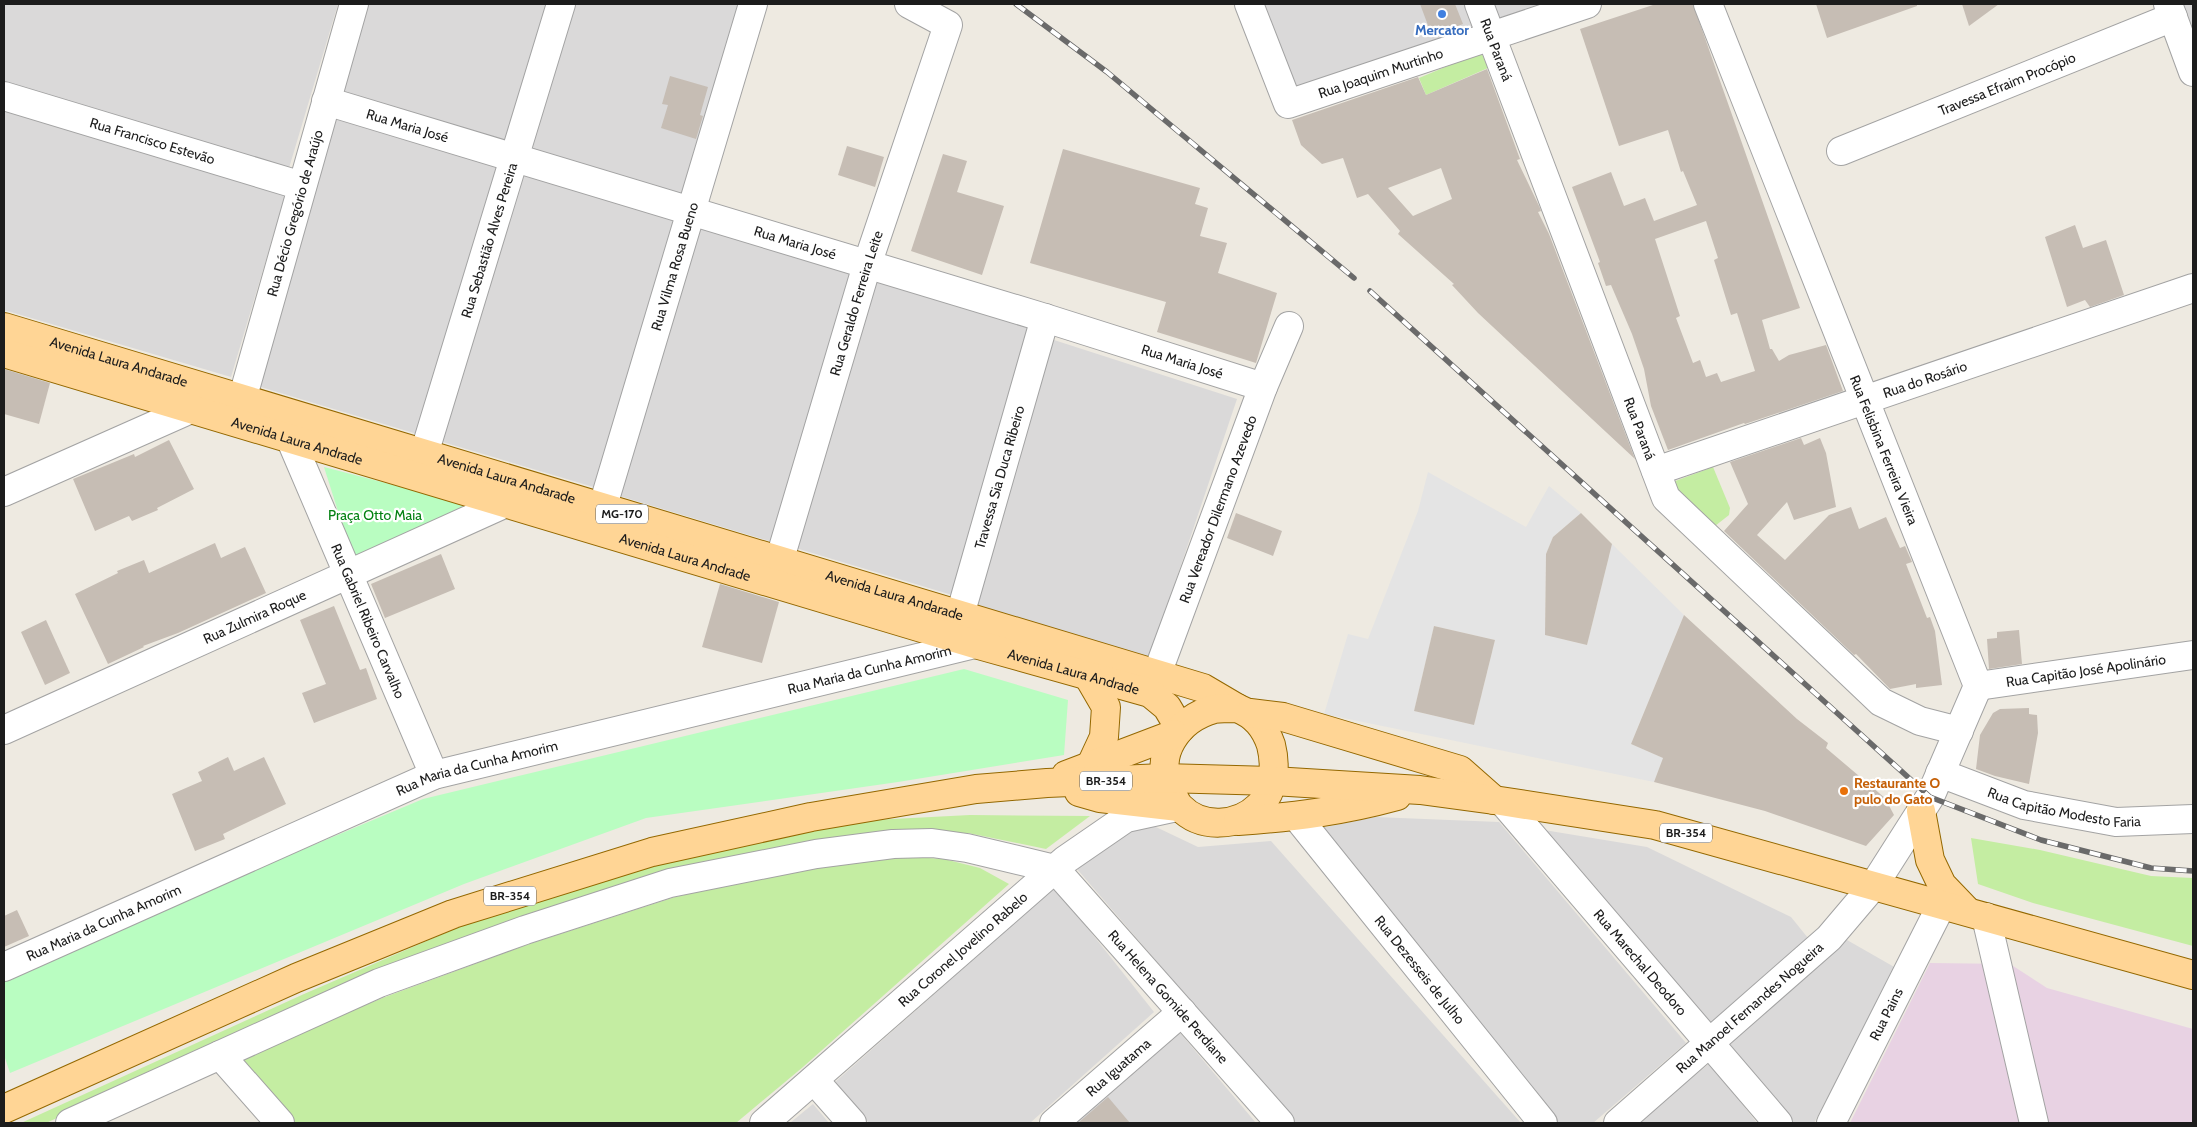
<svg xmlns="http://www.w3.org/2000/svg" width="2197" height="1127" font-family="Cabin,sans-serif">
	<rect width="100%" height="100%" fill="#eeeae1"/>
	<g fill="#dad9d9">
		<path d="M4,4H338L289,168L4,84Z"/>
		<path d="M368,4H550L506,146L343,91Z"/>
		<path d="M570,4H743L685,201L525,152Z"/>
		<path d="M1260,4H1465L1475,29L1294,89Z"/>
		<path d="M1492,4H1551L1498,21Z"/>
		<path d="M2168,4H2193V72Z"/>
		<path d="M4,111L286,193L231,377L4,310Z"/>
		<path d="M335,118L499,167L417,434L254,385Z"/>
		<path d="M518,173L681,222L600,489L436,440Z"/>
		<path d="M694,226L858,275L776,543L613,494Z"/>
		<path d="M870,279L1034,328L952,595L789,546Z"/>
		<path d="M1054,340L1237,399L1148,663L971,606Z"/>
		<path d="M1375,817L1499,822L1686,1043L1593,1123H1556L1328,854L1321,828Z"/>
		<path d="M1137,818L1198,847L1271,841L1521,1123H1296L1077,869Z"/>
		<path d="M1538,829L1647,847L1791,917L1808,938L1708,1026Z"/>
		<path d="M1055,887L1154,1012L1030,1123H869L834,1083Z"/>
		<path d="M1847,940L1896,968L1814,1123H1789L1723,1046Z"/>
		<path d="M1175,1027L1256,1123H1067Z"/>
		<path d="M1710,1063L1757,1123H1636Z"/>
		<path d="M813,1104L829,1123H790Z"/>
	</g>
	<path fill="#e8d2e3" d="M1930,963L2010,964L2047,988L2193,1029V1123H1850Z"/>
	<g fill="#c4eda2">
		<path d="M1481,52L1488,68L1426,95L1419,78Z"/>
		<path d="M1713,467L1730,508L1729,515L1715,526L1670,483Z"/>
		<path d="M970,815L1090,816L1046,849L968,833L874,837L315,1001L46,1123H21L304,994L459,927L653,863L789,833L873,820Z"/>
		<path d="M1971,838L2040,850L2151,876L2193,878V946L2033,903L1978,884Z"/>
		<path d="M897,856L944,859L980,868L1009,884L803,1067L736,1123H290L233,1059L385,997L529,944L675,897L817,866Z"/>
	</g>
	<g fill="#b9fdc1">
		<path d="M324,467L474,506L354,562Z"/>
		<path d="M964,669L1068,700L1064,755L898,782L646,818L464,884L10,1073L4,1055V975L423,799Z"/>
	</g>
	<path fill="#e4e4e4" fill-rule="evenodd" d="M1428,472L1526,527L1549,486L1581,513L1553,537L1546,554L1545,635L1587,645L1612,544L1684,615L1631,744L1663,758L1654,782L1324,714L1348,634L1368,639L1418,511ZM1434,626L1495,640L1474,725L1414,711Z"/>
	<g fill="#c6bdb4" fill-rule="evenodd">
		<path d="M1420,4H1455L1463,24L1432,36Z"/>
		<path d="M1656,4H1693L1800,308L1762,320L1770,349H1772L1779,361L1789,355L1826,345L1843,391L1745,424L1744,423L1668,450L1651,406L1644,369L1632,334L1611,285L1606,286L1598,263L1600,262L1572,187L1611,172L1624,206L1645,198L1654,221L1697,205L1683,171L1681,172L1668,130L1619,146L1580,29ZM1706,221L1718,258L1714,260L1731,315L1737,313L1755,371L1721,382L1717,373L1706,377L1700,360L1693,363L1676,318L1680,316L1655,239Z"/>
		<path d="M1816,4H1917V6L1827,38Z"/>
		<path d="M1962,4H1999L1969,26Z"/>
		<path d="M1487,69L1520,159L1517,160L1540,208L1541,211L1538,212L1549,234L1635,459L1478,313L1452,285L1454,284L1398,234L1400,231L1368,194L1357,198L1343,158L1322,164L1301,145L1292,120L1418,77L1426,95ZM1441,168L1452,199L1413,216L1388,188Z"/>
		<path d="M670,76L708,87L700,115L703,116L696,139L661,128L668,105L662,104Z"/>
		<path d="M847,146L884,157L875,187L838,175Z"/>
		<path d="M1063,149L1200,188L1195,204L1208,208L1200,236L1227,243L1218,273L1277,293L1256,363L1157,332L1166,302L1030,263Z"/>
		<path d="M943,154L967,161L957,192L1004,206L982,275L911,251Z"/>
		<path d="M2075,225L2083,248L2106,240L2124,295L2090,307L2085,300L2067,307L2045,237Z"/>
		<path d="M4,369L50,383L39,424L4,414Z"/>
		<path d="M1801,438L1804,445L1820,438L1826,453L1836,507L1794,520L1787,502L1757,535L1785,560L1829,515L1851,507L1859,529L1886,517L1900,548L1905,546L1912,562L1906,564L1927,618L1930,617L1935,631L1942,685L1916,688V684L1890,689L1856,654L1854,655L1724,531L1748,504L1730,462Z"/>
		<path d="M169,440L194,489L157,508L158,510L132,521L129,516L95,531L73,479L134,454L135,457Z"/>
		<path d="M1236,513L1282,531L1273,556L1227,538Z"/>
		<path d="M1581,513L1612,544L1587,645L1545,635L1546,554L1553,537Z"/>
		<path d="M215,543L221,558L245,547L266,593L178,633L143,646L144,647L108,664L75,594L118,573L117,571L144,560L149,573Z"/>
		<path d="M441,554L455,589L385,618L371,584Z"/>
		<path d="M720,584L779,602L762,663L702,647Z"/>
		<path d="M334,606L360,670L366,668L377,699L314,723L302,693L326,684L300,620Z"/>
		<path d="M1684,615L1797,719L1828,743L1826,748L1885,798L1894,815L1866,846L1765,811L1654,782L1663,758L1631,744Z"/>
		<path d="M46,620L70,673L45,685L21,632Z"/>
		<path d="M1434,626L1495,640L1474,725L1414,711Z"/>
		<path d="M2019,630L2022,664L1989,669L1987,639L1997,638V632Z"/>
		<path d="M2029,708V714L2037,715L2038,733L2029,784L1995,776L1976,769L1980,735L1993,713L2000,709Z"/>
		<path d="M228,757L234,771L264,757L286,804L223,834L225,839L195,851L172,794L202,781L198,772Z"/>
		<path d="M17,910L29,936L4,947V916Z"/>
		<path d="M1108,1097L1130,1123H1078Z"/>
	</g>
	<g fill="none" stroke-linecap="round" stroke-linejoin="round">
		<g stroke="#a3a3a3" stroke-width="30">
			<g id="minor">
				<path id="s1" d="M1249,4L1288,104L1587,4"/>
				<path id="s2" d="M1479,4L1666,498L1881,702L1920,721L1959,731"/>
				<path d="M2168,4L2193,72"/>
				<path id="s3" d="M4,96L302,186"/>
				<path id="s4" d="M326,101L1045,318L1263,387"/>
				<path id="s5" d="M1841,151L2173,17"/>
				<path id="s6" d="M236,421L354,4"/>
				<path id="s7" d="M290,438L434,775"/>
				<path id="s8" d="M1656,471L2193,288"/>
				<path id="s9" d="M419,476L424,454L561,4"/>
				<path d="M4,492L191,409L195,394"/>
				<path id="s10" d="M596,529L753,4"/>
				<path id="s11" d="M773,582L867,265L948,25L909,4"/>
				<path id="s12" d="M954,636L1045,318"/>
				<path id="s13" d="M1978,686L2193,655"/>
				<path id="s14" d="M1150,693L1263,387L1289,326"/>
				<path id="s15" d="M4,730L506,503"/>
				<path id="s16" d="M1940,773L2024,805L2116,822L2193,819"/>
				<path id="s17" d="M1503,802L1778,1123"/>
				<path id="s18" d="M1297,817L1543,1123"/>
				<path d="M1986,917L2034,1123"/>
				<path id="s19" d="M4,967L434,775L975,644"/>
				<path d="M220,1055L280,1123"/>
				<path d="M814,1080L852,1123"/>
				<path id="s20" d="M70,1123L379,983L525,930L670,883L816,854L893,844L932,843L967,848L1055,869L1280,1123"/>
				<path id="s21" d="M764,1123L1065,860L1126,818L1172,808"/>
				<path id="s22" d="M1054,1123L1182,1012"/>
				<path id="s23" d="M1618,1123L1829,938L1874,885L1930,797L1978,686L1708,4"/>
				<path id="s24" d="M1831,1123L1942,904"/>
			</g>
		</g>
		<g stroke="#946800" stroke-width="30">
			<g id="major">
				<path id="s25" d="M4,327L1203,688L1237,708"/>
				<path id="s26" d="M4,353L975,644L1150,693L1167,707L1180,729"/>
				<path d="M1088,676L1106,707L1104,737L1091,765"/>
				<path d="M1237,708C1255,715 1265,727 1271,745C1276,765 1275,791 1259,806C1238,827 1201,829 1180,807C1176,803 1173,795 1171,790C1152,755 1178,719 1214,709C1221,708 1230,708 1237,708Z"/>
				<path d="M1250,713L1283,717L1460,770L1494,800"/>
				<path d="M1066,775L1174,734"/>
				<path d="M1079,792L1100,798L1179,807"/>
				<path d="M1921,811L1930,860L1942,885L1966,910"/>
				<path d="M1238,821C1295,817 1342,811 1397,796"/>
				<path d="M4,1109L296,978L453,914L652,852L811,817L976,789L1047,783L1164,778L1273,781L1420,790L1494,800L1655,825L2193,975"/>
			</g>
		</g>
		<use href="#minor" stroke="#fff" stroke-width="28"/>
		<use href="#major" stroke="#ffd595" stroke-width="28"/>
		<g stroke="#6a6a6a" stroke-width="5.5">
			<g id="rail">
				<path d="M1016,4L1107,72L1354,278"/>
				<path d="M1370,291L1930,797L2041,840L2151,868L2193,871"/>
			</g>
		</g>
		<use href="#rail" stroke="#fff" stroke-width="4" stroke-dasharray="11" stroke-linecap="butt"/>
	</g>
	<circle fill="#3f7fe0" stroke="#fff" stroke-width="2" cx="1442" cy="14" r="5"/>
	<circle fill="#e8710a" stroke="#fff" stroke-width="2" cx="1844" cy="791" r="5"/>
	<g text-anchor="middle" stroke-width="4.5" stroke-linejoin="round" paint-order="stroke">
		<g fill="#fff" stroke="#606060" stroke-width="1">
			<rect x="596" y="504.5" width="52" height="19" rx="4"/>
			<rect x="1080" y="771.5" width="52" height="19" rx="4"/>
			<rect x="1660" y="823.5" width="52" height="19" rx="4"/>
			<rect x="484" y="886.5" width="52" height="19" rx="4"/>
		</g>
		<g font-size="12" font-weight="bold" fill="#1c1c1c">
			<text x="622" y="518">MG-170</text>
			<text x="1106" y="785">BR-354</text>
			<text x="1686" y="837">BR-354</text>
			<text x="510" y="900">BR-354</text>
		</g>
		<g font-size="14" font-weight="bold" fill="#366cbe" stroke="#fff">
			<text x="1442" y="35">Mercator</text>
		</g>
		<g font-size="14" fill="#1c1c1c" stroke="#fff">
			<text dy="5" stroke="none"><textPath href="#s2" startOffset="49">Rua Paraná</textPath></text>
			<text dy="5" stroke="none"><textPath href="#s1" startOffset="205">Rua Joaquim Murtinho</textPath></text>
			<text dy="5" stroke="none"><textPath href="#s5" startOffset="179">Travessa Efraim Procópio</textPath></text>
			<text dy="5" stroke="none"><textPath href="#s4" startOffset="85">Rua Maria José</textPath></text>
			<text dy="5" stroke="none"><textPath href="#s3" startOffset="155">Rua Francisco Estevão</textPath></text>
			<text dy="5" stroke="none"><textPath href="#s6" startOffset="216">Rua Décio Gregório de Araújo</textPath></text>
			<text dy="5" stroke="none"><textPath href="#s9" startOffset="246">Rua Sebastião Alves Pereira</textPath></text>
			<text dy="5" stroke="none"><textPath href="#s4" startOffset="490">Rua Maria José</textPath></text>
			<text dy="5" stroke="none"><textPath href="#s10" startOffset="274">Rua Vilma Rosa Bueno</textPath></text>
			<text dy="5" stroke="none"><textPath href="#s11" startOffset="291">Rua Geraldo Ferreira Leite</textPath></text>
			<text dy="5" stroke="none"><textPath href="#s25" startOffset="120">Avenida Laura Andarade</textPath></text>
			<text dy="5" stroke="none"><textPath href="#s4" startOffset="895">Rua Maria José</textPath></text>
			<text dy="5" stroke="none"><textPath href="#s8" startOffset="284">Rua do Rosário</textPath></text>
			<text dy="5" stroke="none"><textPath href="#s2" startOffset="454">Rua Paraná</textPath></text>
			<text dy="5" stroke="none"><textPath href="#s26" startOffset="306">Avenida Laura Andrade</textPath></text>
			<text transform="translate(1884 450) rotate(68)" y="5">Rua Felisbina Ferreira Vieira</text>
			<text dy="5" stroke="none"><textPath href="#s12" startOffset="165">Travessa Sia Duca Ribeiro</textPath></text>
			<text dy="5" stroke="none"><textPath href="#s25" startOffset="525">Avenida Laura Andarade</textPath></text>
			<text dy="5" stroke="none"><textPath href="#s14" startOffset="196">Rua Vereador Dilermano Azevedo</textPath></text>
			<text dy="5" stroke="none"><textPath href="#s26" startOffset="711">Avenida Laura Andrade</textPath></text>
			<text dy="5" stroke="none"><textPath href="#s25" startOffset="930">Avenida Laura Andarade</textPath></text>
			<text dy="5" stroke="none"><textPath href="#s15" startOffset="275">Rua Zulmira Roque</textPath></text>
			<text dy="5" stroke="none"><textPath href="#s7" startOffset="199">Rua Gabriel Ribeiro Carvalho</textPath></text>
			<text dy="5" stroke="none"><textPath href="#s19" startOffset="919">Rua Maria da Cunha Amorim</textPath></text>
			<text dy="5" stroke="none"><textPath href="#s13" startOffset="109">Rua Capitão José Apolinário</textPath></text>
			<text dy="5" stroke="none"><textPath href="#s26" startOffset="1116">Avenida Laura Andrade</textPath></text>
			<text dy="5" stroke="none"><textPath href="#s19" startOffset="514">Rua Maria da Cunha Amorim</textPath></text>
			<text dy="5" stroke="none"><textPath href="#s16" startOffset="130">Rua Capitão Modesto Faria</textPath></text>
			<text dy="5" stroke="none"><textPath href="#s19" startOffset="109">Rua Maria da Cunha Amorim</textPath></text>
			<text dy="5" stroke="none"><textPath href="#s21" startOffset="264">Rua Coronel Jovelino Rabelo</textPath></text>
			<text dy="5" stroke="none"><textPath href="#s17" startOffset="211">Rua Marechal Deodoro</textPath></text>
			<text dy="5" stroke="none"><textPath href="#s18" startOffset="196">Rua Dezesseis de Julho</textPath></text>
			<text dy="5" stroke="none"><textPath href="#s20" startOffset="1209">Rua Helena Gomide Perdiane</textPath></text>
			<text dy="5" stroke="none"><textPath href="#s23" startOffset="175">Rua Manoel Fernandes Nogueira</textPath></text>
			<text dy="5" stroke="none"><textPath href="#s24" startOffset="122">Rua Pains</textPath></text>
			<text dy="5" stroke="none"><textPath href="#s22" startOffset="85">Rua Iguatama</textPath></text>
		</g>
		<g font-size="14" fill="#038112" stroke="#fff">
			<text x="375" y="520">Praça Otto Maia</text>
		</g>
		<g font-size="14" font-weight="bold" fill="#c56008" stroke="#fff" text-anchor="start">
			<text x="1854" y="788">Restaurante O<tspan x="1854" dy="16">pulo do Gato</tspan></text>
		</g>
	</g>
	<rect width="2197" height="1127" fill="none" stroke="#1c1c1c" stroke-width="10"/>
</svg>
